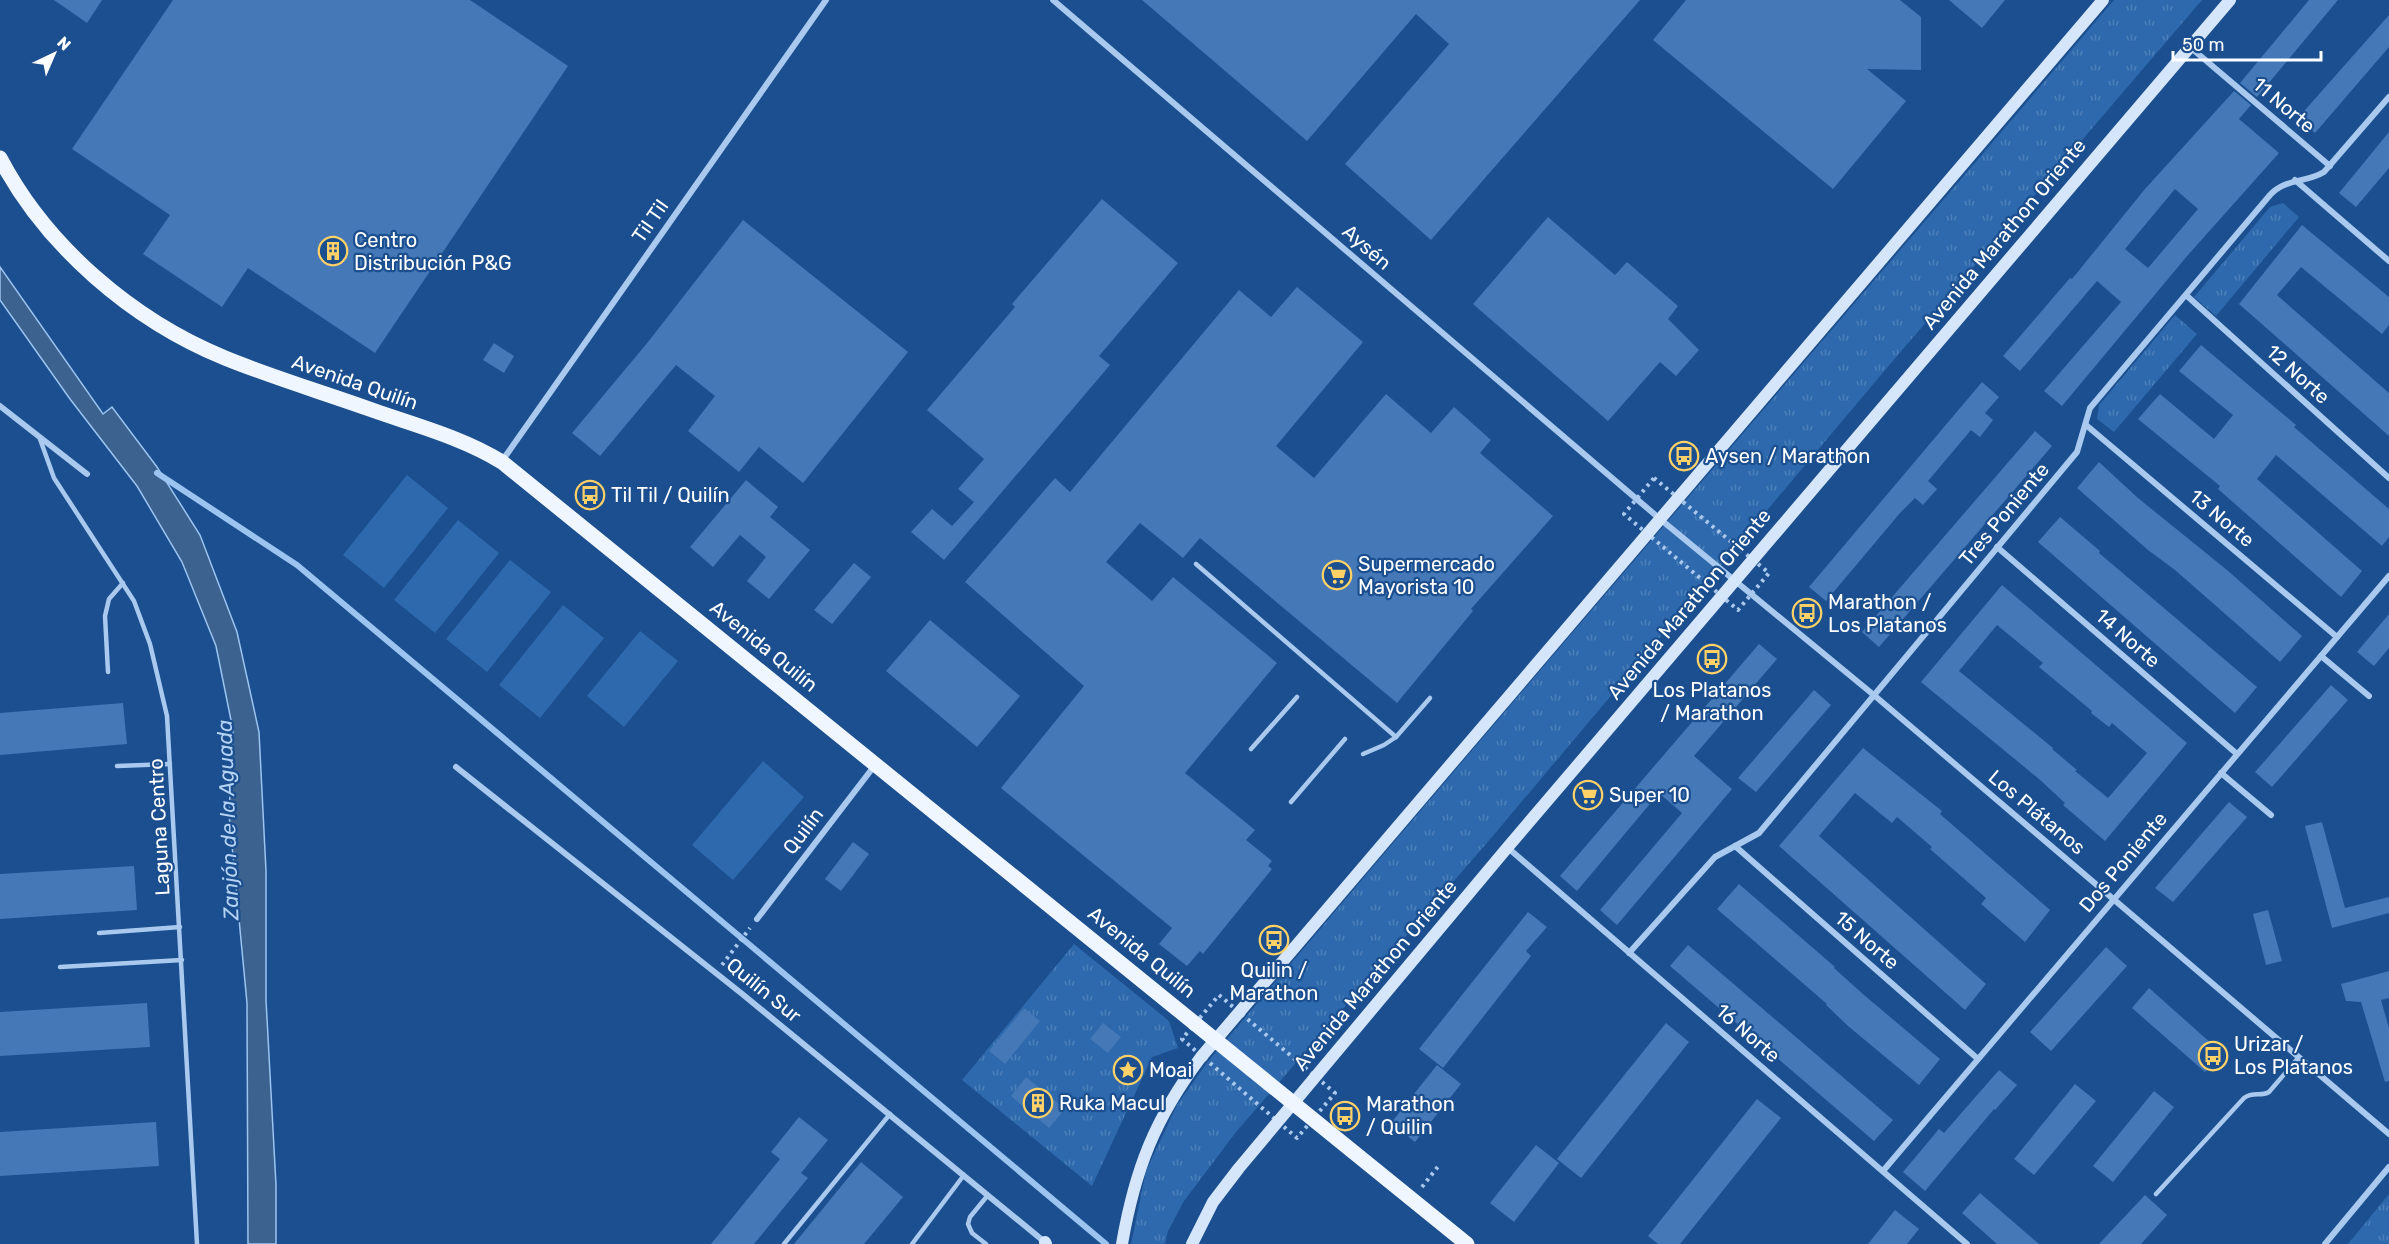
<svg xmlns="http://www.w3.org/2000/svg" width="2389" height="1244" font-family="Rubik,sans-serif">
	<defs>
		<pattern id="grass-tufts" width="24" height="20" patternUnits="userSpaceOnUse" patternTransform="scale(1.5)"><rect width="24" height="20" fill="#2e69ad"/><path d="M3 7l-1-3M5 7V3M7 7l1-3M15 17l-1-3M17 17v-4M19 17l1-3" fill="none" stroke="#4d80b9"/></pattern>
	</defs>
	<rect width="100%" height="100%" fill="#1b4f8f"/>
	<g fill="url(#grass-tufts)">
		<path d="M2114,0H2202L1886,369L1492,837L1236,1132L1184,1201L1168,1231L1165,1244H1131L1146,1171L1177,1105L1206,1064C1506,708 1811,355 2114,0Z"/>
		<path d="M2283,203L2299,217L2216,316L2194,297L2270,207Z"/>
		<path d="M2175,315L2197,334L2114,432L2097,419L2099,405Z"/>
		<path d="M1074,944L1169,1021L1178,1048L1152,1057L1092,1186L962,1080Z"/>
		<path d="M2389,1194V1244H2348Z"/>
	</g>
	<g fill="#2e69ad">
		<path d="M407,475L448,508L384,588L343,555Z"/>
		<path d="M458,520L499,553L435,633L394,600Z"/>
		<path d="M510,560L551,592L487,672L446,639Z"/>
		<path d="M563,605L604,638L540,718L499,685Z"/>
		<path d="M640,631L678,661L624,727L587,696Z"/>
		<path d="M763,761L804,797L733,880L692,845Z"/>
	</g>
	<path fill="#3c6290" stroke="#9cc4f0" stroke-width="1.5" d="M0,267L103,414L112,407L157,467L200,535L237,632L259,732L266,871V1000L276,1185V1244H248L247,1003L229,814L233,730L216,646L182,562L137,486L70,399L0,300Z"/>
	<g fill="none" stroke-linecap="round" stroke-linejoin="round">
		<path stroke="#9cc4f0" stroke-width="6" d="M157,473L297,565L1106,1244"/>
	</g>
	<g fill="#4478b7" fill-rule="evenodd">
		<path d="M54,0H102L87,23Z"/>
		<path d="M173,0H470L568,66L375,353L248,268L222,307L143,254L170,215L72,149Z"/>
		<path d="M1142,0H1640L1431,240L1345,164L1449,44L1416,14L1307,141Z"/>
		<path d="M1686,0H1900L1921,17V70L1867,69L1906,101L1833,189L1653,40Z"/>
		<path d="M1949,0H2005L1982,28Z"/>
		<path d="M2309,0H2338L2257,97L2240,83Z"/>
		<path d="M2389,15V47L2315,133L2298,118Z"/>
		<path d="M2234,91L2251,105L2239,119L2279,153L2188,255L2062,406L2044,391L2121,302L2097,281L2020,371L2003,356L2070,278L2072,279L2145,189ZM2175,189L2198,209L2148,268L2125,249Z"/>
		<path d="M2389,132V168L2356,207L2339,193Z"/>
		<path d="M1102,199L1178,263L1099,356L1110,365L944,560L911,532L932,509L952,526L974,502L958,489L984,459L927,410L1015,307L1012,304Z"/>
		<path d="M1548,217L1615,275L1627,262L1678,306L1668,319L1699,350L1676,376L1660,362L1608,421L1473,304Z"/>
		<path d="M743,220L908,352L803,483L759,447L739,472L688,431L715,396L676,365L600,456L572,433L648,342Z"/>
		<path d="M2302,225L2389,297V325L2382,334L2301,267L2277,295L2389,393V436L2239,304Z"/>
		<path d="M1297,287L1363,342L1276,446L1314,478L1386,394L1431,433L1454,407L1491,440L1480,453L1553,516L1471,609L1473,611L1397,703L1200,538L1183,558L1140,523L1106,562L1152,601L1173,577L1277,663L1185,773L1255,830L1246,840L1272,861L1268,866L1272,869L1203,954L1200,951L1187,966L1159,944L1172,928L1001,788L1084,686L965,582L1055,478L1070,492L1239,290L1271,317Z"/>
		<path d="M494,343L514,356L504,373L483,360Z"/>
		<path d="M2201,345L2296,425L2294,427L2389,509V537L2382,546L2276,455L2257,479L2362,571L2341,597L2218,489L2220,486L2138,419L2160,394L2214,439L2233,415L2179,371Z"/>
		<path d="M1982,382L1999,397L1985,413L1993,420L1980,437L1971,430L1928,481L1937,489L1923,505L1915,498L1900,513L1826,601L1809,587Z"/>
		<path d="M2035,431L2052,446L1879,647L1862,632Z"/>
		<path d="M2099,462L2138,498L2227,570L2302,636L2280,662L2175,570L2148,550L2077,488Z"/>
		<path d="M746,480L778,507L770,517L810,550L769,599L747,581L766,557L740,535L713,567L690,547Z"/>
		<path d="M2060,517L2100,551L2099,553L2257,687L2235,713L2038,542Z"/>
		<path d="M854,563L871,577L832,624L814,610Z"/>
		<path d="M2002,585L2187,743L2105,841L2063,805L2065,803L2039,779L1921,682ZM1997,625L2043,663L2039,667L2092,711L2091,713L2109,727L2112,723L2147,753L2108,798L2075,771L2077,770L2052,749L2053,748L1959,671Z"/>
		<path d="M2389,614V648L2374,666L2357,652Z"/>
		<path d="M930,620L1020,696L977,747L886,671Z"/>
		<path d="M1759,644L1777,659L1694,756L1732,789L1617,925L1600,910L1682,813L1659,793L1577,891L1560,876Z"/>
		<path d="M2331,685L2348,700L2272,787L2255,772Z"/>
		<path d="M1814,690L1831,705L1756,792L1738,778Z"/>
		<path d="M123,703L127,744L0,755V713Z"/>
		<path d="M1863,748L1942,811L1940,814L2050,910L2025,942L1981,904L1986,898L1930,849L1932,847L1897,817L1892,823L1855,793L1819,836L1986,984L1965,1010L1779,846Z"/>
		<path d="M2229,802L2247,817L2173,902L2155,888Z"/>
		<path d="M2322,822L2345,908L2389,897V913L2332,928L2305,826Z"/>
		<path d="M853,842L869,854L841,891L825,879Z"/>
		<path d="M134,866L137,910L0,919V874Z"/>
		<path d="M1739,884L1835,967L1834,968L1864,995L1940,1059L1919,1085L1848,1026L1826,1005L1827,1004L1717,909Z"/>
		<path d="M2268,910L2282,961L2266,965L2253,914Z"/>
		<path d="M1528,912L1547,927L1526,951L1531,956L1443,1068L1419,1049Z"/>
		<path d="M1688,945L1893,1120L1874,1141L1670,966Z"/>
		<path d="M2106,947L2127,966L2051,1051L2030,1032Z"/>
		<path d="M2389,971V998L2381,1000L2389,1028V1081L2385,1082L2361,1002L2346,1001L2341,984Z"/>
		<path d="M2149,988L2222,1053L2205,1072L2132,1008Z"/>
		<path d="M147,1003L150,1047L0,1056V1012Z"/>
		<path d="M1024,1008L1040,1021L1005,1064L989,1051Z"/>
		<path d="M1103,1023L1121,1037L1108,1053L1090,1039Z"/>
		<path d="M1666,1023L1689,1042L1581,1178L1557,1159Z"/>
		<path d="M1437,1065L1461,1084L1415,1142L1391,1123Z"/>
		<path d="M1999,1070L2017,1085L1995,1110L1994,1109L1925,1191L1903,1172L1939,1129L1944,1133Z"/>
		<path d="M1026,1077L1065,1109L1049,1128L1011,1096Z"/>
		<path d="M2075,1084L2096,1101L2034,1175L2014,1159Z"/>
		<path d="M2154,1091L2174,1107L2113,1182L2093,1166Z"/>
		<path d="M1757,1099L1781,1118L1680,1244H1658L1648,1236Z"/>
		<path d="M799,1117L828,1140L801,1173L808,1178L754,1244H711L780,1159L771,1152Z"/>
		<path d="M156,1122L159,1166L0,1176V1132Z"/>
		<path d="M1536,1145L1559,1163L1514,1222L1490,1203Z"/>
		<path d="M861,1162L903,1197L864,1244H794Z"/>
		<path d="M1980,1193L2039,1244H1997L1962,1213Z"/>
		<path d="M2145,1195L2167,1215L2141,1244H2099Z"/>
		<path d="M1895,1210L1919,1229L1907,1244H1868Z"/>
	</g>
	<g fill="none" stroke-linecap="round" stroke-linejoin="round">
		<g stroke="#a9c9ee" stroke-width="4" stroke-dasharray="3 4.5" stroke-linecap="butt">
			<path d="M1654,478L1769,573L1738,610L1624,514Z"/>
			<path d="M722,965L750,928"/>
			<path d="M1219,995L1335,1093L1297,1138L1182,1039Z"/>
			<path d="M1422,1187L1440,1164"/>
		</g>
		<g stroke="#a9c9ee" stroke-width="4.5">
			<path d="M40,439L54,478L134,601L150,644L167,716L197,1244"/>
			<path d="M1196,564L1396,737"/>
			<path d="M108,672L105,616L109,599L123,583"/>
			<path d="M1251,749L1297,697"/>
			<path d="M1363,754L1384,745L1396,737L1430,698"/>
			<path d="M117,766L170,764"/>
			<path d="M1291,802L1345,739"/>
			<path d="M99,933L180,927"/>
			<path d="M60,967L182,960"/>
			<path d="M2156,1194L2244,1098C2253,1091 2261,1097 2269,1092L2299,1057"/>
			<path d="M784,1244L890,1114"/>
			<path d="M912,1244L964,1175"/>
			<path d="M986,1244L972,1233L968,1224L970,1217L988,1195"/>
		</g>
		<g stroke="#a9c9ee" stroke-width="6">
			<path d="M1053,0L1660,519L1875,696L2389,1134"/>
			<path d="M2190,47L2330,166"/>
			<path d="M2295,180L2389,261"/>
			<path d="M2186,295L2389,478"/>
			<path d="M0,406L87,474"/>
			<path d="M2086,425L2337,637"/>
			<path d="M502,461L826,0"/>
			<path d="M1997,547L2237,754"/>
			<path d="M2321,656L2369,696"/>
			<path d="M456,767L741,993L1046,1243"/>
			<path d="M2221,773L2271,815"/>
			<path d="M1735,846L1978,1059"/>
			<path d="M1508,848L1967,1244"/>
			<path d="M757,919L875,765"/>
			<path d="M1629,953L1715,857L1759,833L2077,452L2090,408L2270,195C2286,178 2306,183 2324,172L2389,97"/>
			<path d="M1883,1171L2389,576"/>
			<path d="M2325,1244L2389,1167"/>
		</g>
		<g stroke="#d6e6fa" stroke-width="12">
			<path d="M1045,1242L1046,1244"/>
			<path d="M1122,1244C1135,1169 1155,1118 1201,1057L2103,0"/>
			<path d="M1192,1244L1213,1202L1239,1168L1507,848L2230,0"/>
		</g>
		<path stroke="#f0f6ff" stroke-width="15" d="M0,158C46,246 132,320 225,358C274,378 325,393 375,411C418,426 463,438 502,462L1467,1244"/>
	</g>
	<defs>
		<g id="building-ring" transform="scale(1.5)"><circle r="9.5" fill="#1b4f8f" stroke="#ffd166" stroke-width="1.5"/><path d="M-4-6H4V6H1V3H-1V6H-4ZM-2.5-4.3h1.7v1.8h-1.7ZM.8-4.3h1.7v1.8H.8ZM-2.5-1h1.7V.8h-1.7ZM.8-1h1.7V.8H.8Z" fill="#ffd166"/></g>
		<g id="bus-ring" transform="scale(1.5)"><circle r="9.5" fill="#1b4f8f" stroke="#ffd166" stroke-width="1.5"/><path d="M-5-6H5V4H4V6H2V4H-2V6H-4V4H-5ZM-3.5-4V0h7V-4ZM-3.5 1.2v1.5H-2V1.2ZM2 1.2v1.5H3.5V1.2Z" fill="#ffd166"/></g>
		<g id="supermarket-ring" transform="scale(1.5)"><circle r="9.5" fill="#1b4f8f" stroke="#ffd166" stroke-width="1.5"/><path d="M-6-5.5h2.5l.6 2H6L4.5 2H-2.5L-4.4-4H-6ZM-1.5 3.2a1.3 1.3 0 1 0 .1 0ZM3 3.2a1.3 1.3 0 1 0 .1 0Z" fill="#ffd166"/></g>
		<g id="sight-ring" transform="scale(1.5)"><circle r="9.5" fill="#1b4f8f" stroke="#ffd166" stroke-width="1.5"/><path d="M0-6L1.8-2.2L6-1.7L2.9 1.2L3.7 5.4L0 3.3L-3.7 5.4L-2.9 1.2L-6-1.7L-1.8-2.2Z" fill="#ffd166"/></g>
	</defs>
	<g fill-rule="evenodd">
		<use href="#building-ring" x="333" y="251"/>
		<use href="#bus-ring" x="1684" y="456"/>
		<use href="#bus-ring" x="590" y="495"/>
		<use href="#supermarket-ring" x="1337" y="575"/>
		<use href="#bus-ring" x="1807" y="613"/>
		<use href="#bus-ring" x="1712" y="659"/>
		<use href="#supermarket-ring" x="1588" y="795"/>
		<use href="#bus-ring" x="1274" y="940"/>
		<use href="#bus-ring" x="2213" y="1056"/>
		<use href="#sight-ring" x="1128" y="1070"/>
		<use href="#building-ring" x="1038" y="1103"/>
		<use href="#bus-ring" x="1345" y="1116"/>
	</g>
	<g text-anchor="middle" stroke-width="4.5" stroke-linejoin="round" paint-order="stroke">
		<g font-size="20" fill="#fff" stroke="#1b4f8f">
			<text transform="translate(2284 105) rotate(40)" y="7">11 Norte</text>
			<text transform="translate(650 221) rotate(-55)" y="7">Til Til</text>
			<text transform="translate(2004 234) rotate(-50)" y="7">Avenida Marathon Oriente</text>
			<text transform="translate(1367 247) rotate(41)" y="7">Aysén</text>
			<text transform="translate(2298 374) rotate(42)" y="7">12 Norte</text>
			<text transform="translate(355 382) rotate(19)" y="7">Avenida Quilín</text>
			<text transform="translate(2004 514) rotate(-50)" y="7">Tres Poniente</text>
			<text transform="translate(2222 518) rotate(40)" y="7">13 Norte</text>
			<text transform="translate(1689 604) rotate(-50)" y="7">Avenida Marathon Oriente</text>
			<text transform="translate(2128 638) rotate(41)" y="7">14 Norte</text>
			<text transform="translate(764 646) rotate(39)" y="7">Avenida Quilín</text>
			<text transform="translate(2037 812) rotate(40)" y="7">Los Plátanos</text>
			<text transform="translate(159 827) rotate(-93)" y="7">Laguna Centro</text>
			<text transform="translate(803 831) rotate(-53)" y="7">Quilín</text>
			<text transform="translate(2123 862) rotate(-50)" y="7">Dos Poniente</text>
			<text transform="translate(1867 940) rotate(41)" y="7">15 Norte</text>
			<text transform="translate(1142 952) rotate(39)" y="7">Avenida Quilín</text>
			<text transform="translate(1375 975) rotate(-50)" y="7">Avenida Marathon Oriente</text>
			<text transform="translate(764 990) rotate(39)" y="7">Quilín Sur</text>
			<text transform="translate(1748 1033) rotate(41)" y="7">16 Norte</text>
		</g>
		<g font-size="20" fill="#fff" stroke="#1b4f8f" text-anchor="start">
			<text x="354" y="247">Centro<tspan x="354" dy="23">Distribución P&amp;G</tspan></text>
			<text x="1705" y="463">Aysen / Marathon</text>
			<text x="611" y="502">Til Til / Quilín</text>
			<text x="1358" y="571">Supermercado<tspan x="1358" dy="23">Mayorista 10</tspan></text>
			<text x="1828" y="609">Marathon /<tspan x="1828" dy="23">Los Platanos</tspan></text>
			<text x="1712" y="697" text-anchor="middle">Los Platanos<tspan x="1712" dy="23">/ Marathon</tspan></text>
			<text x="1609" y="802">Super 10</text>
			<text x="1274" y="977" text-anchor="middle">Quilin /<tspan x="1274" dy="23">Marathon</tspan></text>
			<text x="2234" y="1051">Urizar /<tspan x="2234" dy="23">Los Platanos</tspan></text>
			<text x="1149" y="1077">Moai</text>
			<text x="1059" y="1110">Ruka Macul</text>
			<text x="1366" y="1111">Marathon<tspan x="1366" dy="23">/ Quilin</tspan></text>
		</g>
		<g font-size="21" font-style="italic" fill="#b5d3f5" stroke="#1b4f8f">
			<text transform="translate(228 820) rotate(-92)" y="7">Zanjón de la Aguada</text>
		</g>
	</g>
	<g transform="translate(54 54) rotate(44)" stroke="#1b4f8f" stroke-width="4.5" paint-order="stroke">
	<path d="M0-4.5L10 22L0 15L-10 22Z" fill="#ffffff"/>
	<text y="-9" font-size="16" font-weight="bold" text-anchor="middle" fill="#ffffff">N</text>
	</g>
	<path d="M2173 51v9h148v-9" fill="none" stroke="#ffffff" stroke-width="3"/>
	<text x="2182" y="51" font-size="18" fill="#ffffff" stroke="#1b4f8f" stroke-width="4.5" paint-order="stroke">50 m</text>
</svg>
